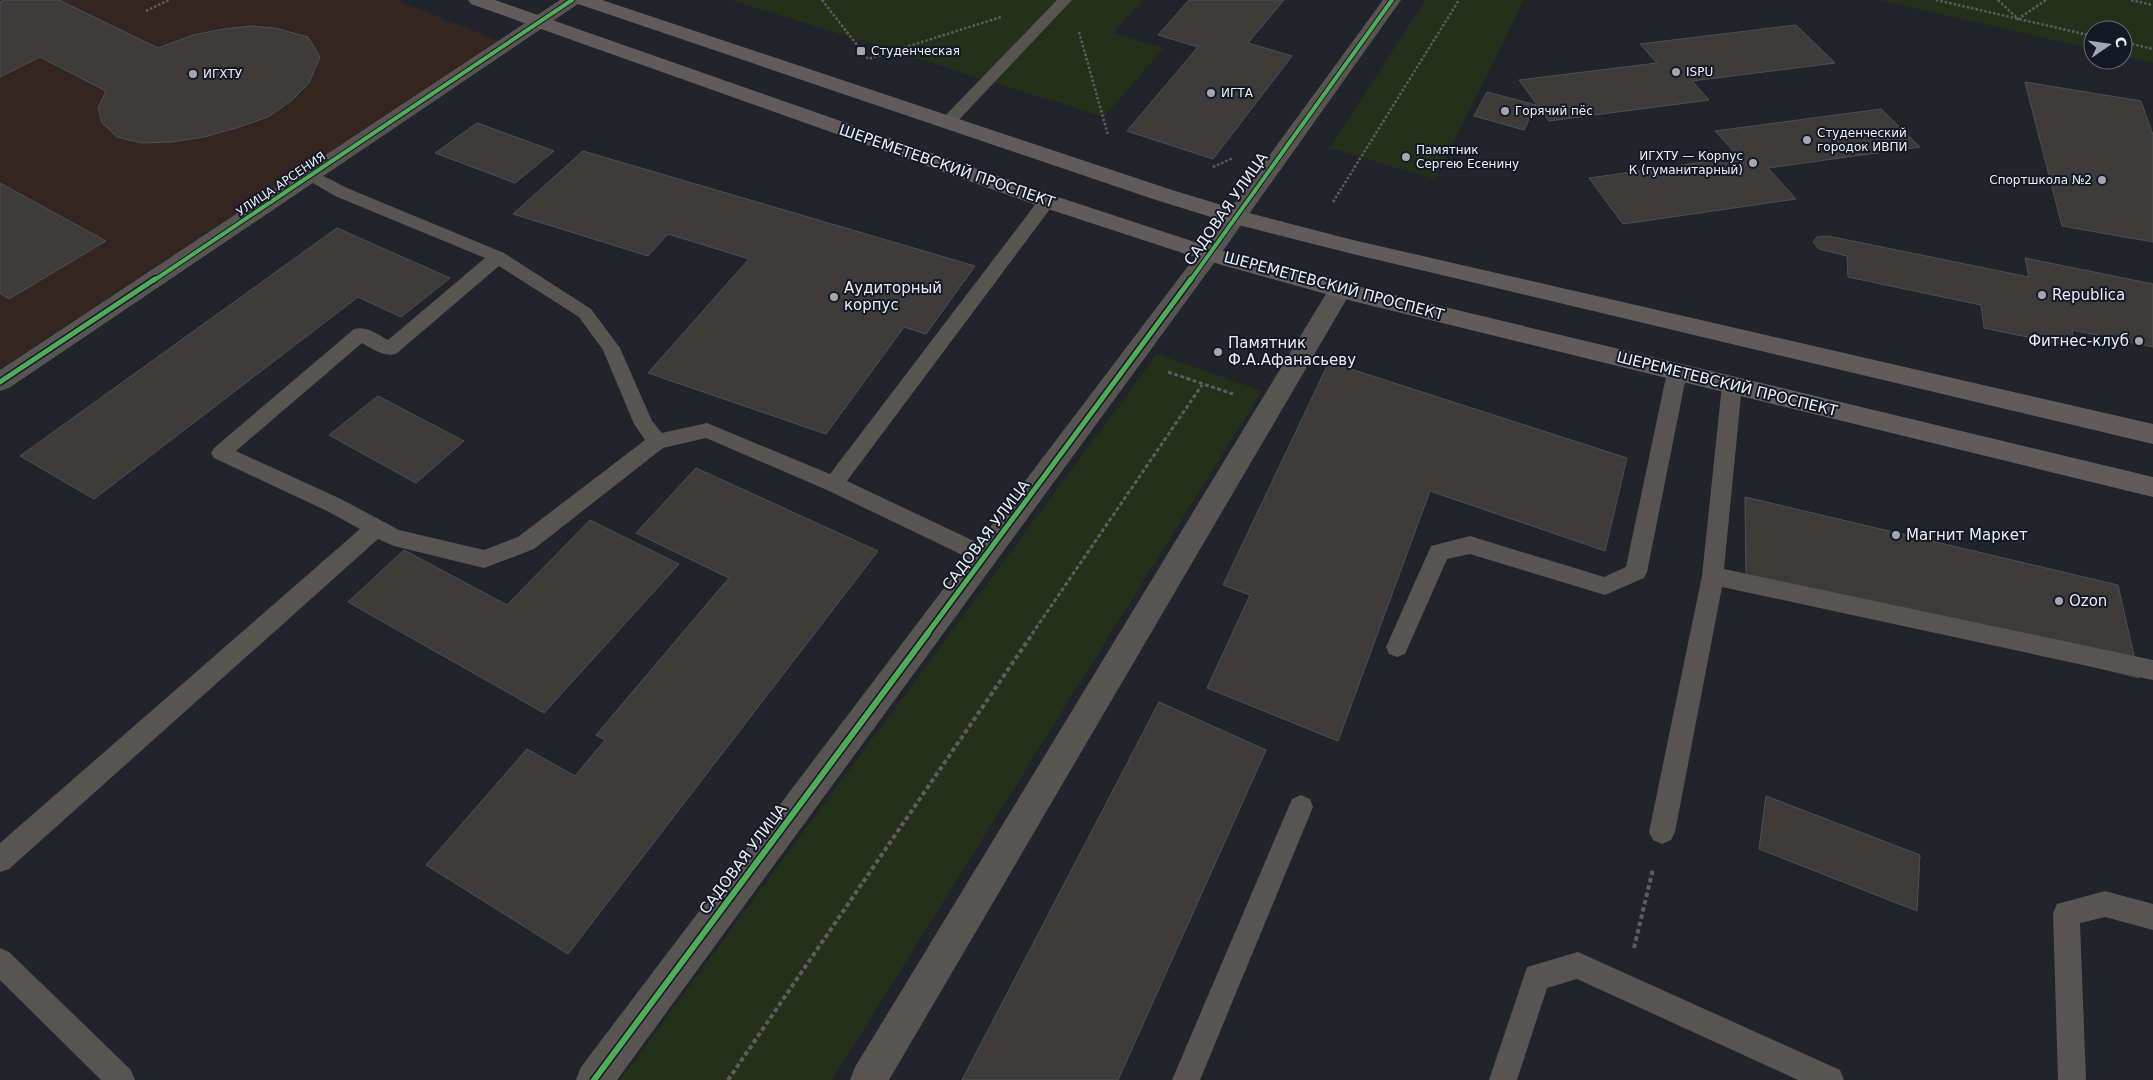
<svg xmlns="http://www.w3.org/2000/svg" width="2153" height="1080" font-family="'DejaVu Sans',sans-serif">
	<rect width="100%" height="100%" fill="#22242b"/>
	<path fill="#342521" d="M0,0H397L499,41L0,369Z"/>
	<g fill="#25301b">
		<path d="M731,0H1143L1113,33L1164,48L1104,117Z"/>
		<path d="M1426,0H1524L1435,179L1329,148Z"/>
		<path d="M1879,0H2153V63L2123,56V30H2093V49Z"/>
		<path d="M1157,354L1262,391L832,1080H620Z"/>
	</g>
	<g fill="#3d3b39" stroke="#4f4f50">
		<path d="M4,0H59L158,48L193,35L224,29L250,26L275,28L308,37L320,57L309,83L291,101L268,117L236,128L204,137L172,142L142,143L117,137L102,123L98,108L106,91L40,57L0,77V2Z"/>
		<path d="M1189,0H1284L1248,43L1292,56L1213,159L1127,131L1198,47L1158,35Z"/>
		<path d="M1796,25L1835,63L1692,81L1709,100L1549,121L1519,80L1657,63L1640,44Z"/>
		<path d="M2025,82L2141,101L2153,135V242L2062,226Z"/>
		<path d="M1487,92L1536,105L1524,130L1474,116Z"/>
		<path d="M1881,109L1920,147L1768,168L1796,199L1623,224L1589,178L1739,157L1715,131Z"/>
		<path d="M477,123L554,151L515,183L435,153Z"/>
		<path d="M583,151L975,266L926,334L904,327L826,434L648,373L749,259L668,234L648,256L513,214Z"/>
		<path d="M0,183L106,241L9,299L0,293Z"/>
		<path d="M337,228L450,278L401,317L358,297L94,499L20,456Z"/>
		<path d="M1828,236L2029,277L2025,258L2153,284V347L2072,330L2075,347L1984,328L1981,305L1848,277L1847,256L1819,249L1813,242L1817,237Z"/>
		<path d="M1329,362L1627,458L1605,551L1430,491L1338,741L1207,688L1250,595L1223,585Z"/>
		<path d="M378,396L464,441L416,483L329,435Z"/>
		<path d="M696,468L878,551L568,954L426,865L527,749L575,776L605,740L596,735L729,578L636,533Z"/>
		<path d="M1745,497L2118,585L2139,678L1746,580Z"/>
		<path d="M590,520L679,564L544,713L348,602L404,550L507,605Z"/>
		<path d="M1159,702L1266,750L1118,1080H962Z"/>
		<path d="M1766,796L1920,855L1917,911L1759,849Z"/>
	</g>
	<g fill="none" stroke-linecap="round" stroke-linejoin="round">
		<g stroke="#5d5b5d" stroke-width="2.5" stroke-dasharray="2.5 2" stroke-linecap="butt">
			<path d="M822,0L868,59L1001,17"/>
			<path d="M1936,0L2093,36"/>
			<path d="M1998,0L2018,19L2046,0"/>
			<path d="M2131,0L2153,5"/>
			<path d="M146,11L169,0"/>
			<path d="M1079,32L1108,135"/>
			<path d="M2123,42L2153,49"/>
			<path d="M1213,167L1233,158"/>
			<path d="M1333,202L1459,0"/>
		</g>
		<g stroke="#5d5b5d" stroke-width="3" stroke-dasharray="4 2.5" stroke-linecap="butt">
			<path d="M1168,372L1233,394"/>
			<path d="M1032,634L1202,385"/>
		</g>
		<g stroke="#5d5b5d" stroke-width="4" stroke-dasharray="4.5 3" stroke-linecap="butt">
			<path d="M1634,948L1653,869"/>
			<path d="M728,1080L1033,633"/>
		</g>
		<g fill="#585452" fill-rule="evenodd">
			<path d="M1057,0H1072L954,125H942L940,122L942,119Z"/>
			<path d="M312,170L347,188L504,253L591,309L620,348L652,421L662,433L707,423L830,474L1041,197L1047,196L1053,197L1055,201L1053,205L847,481L993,550L996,556L993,562L985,565L977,562L827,490L706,438L663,448L534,549L484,568L394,546L378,539L9,869L0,872V843L360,529L327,511L214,458L211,453L214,448L354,329C367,326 377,334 388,340L485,258L335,196L306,179L304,175L306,171ZM499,266L579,317L603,350L634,424L645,440L518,537L484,550L399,530L341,499L236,451L362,343C373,349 383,357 396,354Z"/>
			<path d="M1677,365L1684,367L1687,372L1647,572L1644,578L1605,595L1470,554L1447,559L1405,654L1397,657L1389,654L1386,647L1431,546L1470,536L1604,577L1626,567L1667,372L1670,367Z"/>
			<path d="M1732,378L1739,380L1742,385L1724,569L2153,660V680L1722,587L1675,832L1671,840L1662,844L1653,840L1649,832L1702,576L1722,385L1725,380Z"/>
			<path d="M1301,795L1310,799L1313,807L1200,1080H1172L1292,799Z"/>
			<path d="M2105,891L2153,904V930L2105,917L2080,923L2086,1080H2058L2053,913L2057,904Z"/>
			<path d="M0,948L9,952L131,1070L135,1080H101L0,980Z"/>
			<path d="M1578,952L1840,1070L1844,1080H1798L1577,979L1547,988L1517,1080H1489L1527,967Z"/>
		</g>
		<g fill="#585452" fill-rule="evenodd">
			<path d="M560,0H581L578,4L9,388L0,391V370Z"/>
			<path d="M1383,0H1401L1217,259L1209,262L1201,259L1198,254L1201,249Z"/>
		</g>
		<g fill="#585452" fill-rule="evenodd">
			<path d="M1209,246L1217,249L1220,254L1217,259L617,1080H576L581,1067L1201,249Z"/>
			<path d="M1340,282L1348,284L1352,290L889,1080H850L855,1067L1332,284Z"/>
		</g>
		<g fill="#615c5b" fill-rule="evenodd">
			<path d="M468,0H495L1055,196L1216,249L1340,282L2153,477V497L1340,298L1201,259L1039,206L471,4Z"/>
			<path d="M575,0H602L1169,189L1241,211L1353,240L2153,424V444L1353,254L1227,222L1153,199L578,4Z"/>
		</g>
		<g stroke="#141925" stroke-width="6">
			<g id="cycleway-far2">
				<path d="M153,281L572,0"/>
				<path d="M1190,281L1392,0"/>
			</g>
		</g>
		<g stroke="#141925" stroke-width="8">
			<g id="cycleway-far1">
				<path d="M0,382L155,279"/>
				<path d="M927,634L1191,279"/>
			</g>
		</g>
		<g stroke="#141925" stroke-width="9">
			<path id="cycleway" d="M594,1080L928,633"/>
		</g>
		<use href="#cycleway-far2" stroke="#51ab58" stroke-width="4"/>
		<use href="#cycleway-far1" stroke="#51ab58" stroke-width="5"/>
		<use href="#cycleway" stroke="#51ab58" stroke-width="6"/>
	</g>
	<g fill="#a4a7af" stroke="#141925" stroke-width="2">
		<rect x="856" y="46" width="10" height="10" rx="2.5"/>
		<circle cx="1676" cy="72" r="5"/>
		<circle cx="193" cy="74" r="5"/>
		<circle cx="1211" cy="93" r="5"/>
		<circle cx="1505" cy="111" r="5"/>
		<circle cx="1807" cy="140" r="5"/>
		<circle cx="1406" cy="157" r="5"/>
		<circle cx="1753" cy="163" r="5"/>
		<circle cx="2102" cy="180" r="5"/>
		<circle cx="2042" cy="295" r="5"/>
		<circle cx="834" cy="297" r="5"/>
		<circle cx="2139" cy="341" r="5"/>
		<circle cx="1218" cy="352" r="5"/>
		<circle cx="1896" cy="535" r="5"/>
		<circle cx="2059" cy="601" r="5"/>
	</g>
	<g text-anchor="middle" stroke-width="4" stroke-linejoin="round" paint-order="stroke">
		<g font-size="12" fill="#eaeef6" stroke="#141925" text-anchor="start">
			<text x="871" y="55">Студенческая</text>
			<text x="1686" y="76">ISPU</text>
			<text x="203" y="78">ИГХТУ</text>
			<text x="1221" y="97">ИГТА</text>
			<text x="1515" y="115">Горячий пёс</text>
			<text x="1817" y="137">Студенческий<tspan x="1817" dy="14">городок ИВПИ</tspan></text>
			<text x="1416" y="154">Памятник<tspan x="1416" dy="14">Сергею Есенину</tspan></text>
			<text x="1743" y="160" text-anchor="end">ИГХТУ — Корпус<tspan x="1743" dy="14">К (гуманитарный)</tspan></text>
			<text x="2092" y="184" text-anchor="end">Спортшкола №2</text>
		</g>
		<g font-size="12" fill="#eaeef6" stroke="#141925">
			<text transform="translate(281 184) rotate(-34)" y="4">УЛИЦА АРСЕНИЯ</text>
		</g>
		<g font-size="15" fill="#eaeef6" stroke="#141925">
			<text transform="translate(947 166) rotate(19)" y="5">ШЕРЕМЕТЕВСКИЙ ПРОСПЕКТ</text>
			<text transform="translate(1226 209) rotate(-55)" y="5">САДОВАЯ УЛИЦА</text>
			<text transform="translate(1334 286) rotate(15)" y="5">ШЕРЕМЕТЕВСКИЙ ПРОСПЕКТ</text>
			<text transform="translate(1727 384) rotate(14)" y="5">ШЕРЕМЕТЕВСКИЙ ПРОСПЕКТ</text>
			<text transform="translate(986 535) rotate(-53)" y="5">САДОВАЯ УЛИЦА</text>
			<text transform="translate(743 859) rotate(-53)" y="5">САДОВАЯ УЛИЦА</text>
		</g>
		<g font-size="15" fill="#eaeef6" stroke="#141925" text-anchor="start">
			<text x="844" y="293">Аудиторный<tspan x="844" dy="17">корпус</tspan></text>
			<text x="2052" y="300">Republica</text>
			<text x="2129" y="346" text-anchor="end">Фитнес-клуб</text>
			<text x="1228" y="348">Памятник<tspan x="1228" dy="17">Ф.А.Афанасьеву</tspan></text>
			<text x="1906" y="540">Магнит Маркет</text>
			<text x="2069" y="606">Ozon</text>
		</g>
	</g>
	<g transform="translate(2108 45) rotate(77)"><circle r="24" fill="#141925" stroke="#6a6e79"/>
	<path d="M0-4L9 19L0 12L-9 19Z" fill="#a4a7af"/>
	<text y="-8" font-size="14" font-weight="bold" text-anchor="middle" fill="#eaeef6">С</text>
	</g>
</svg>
